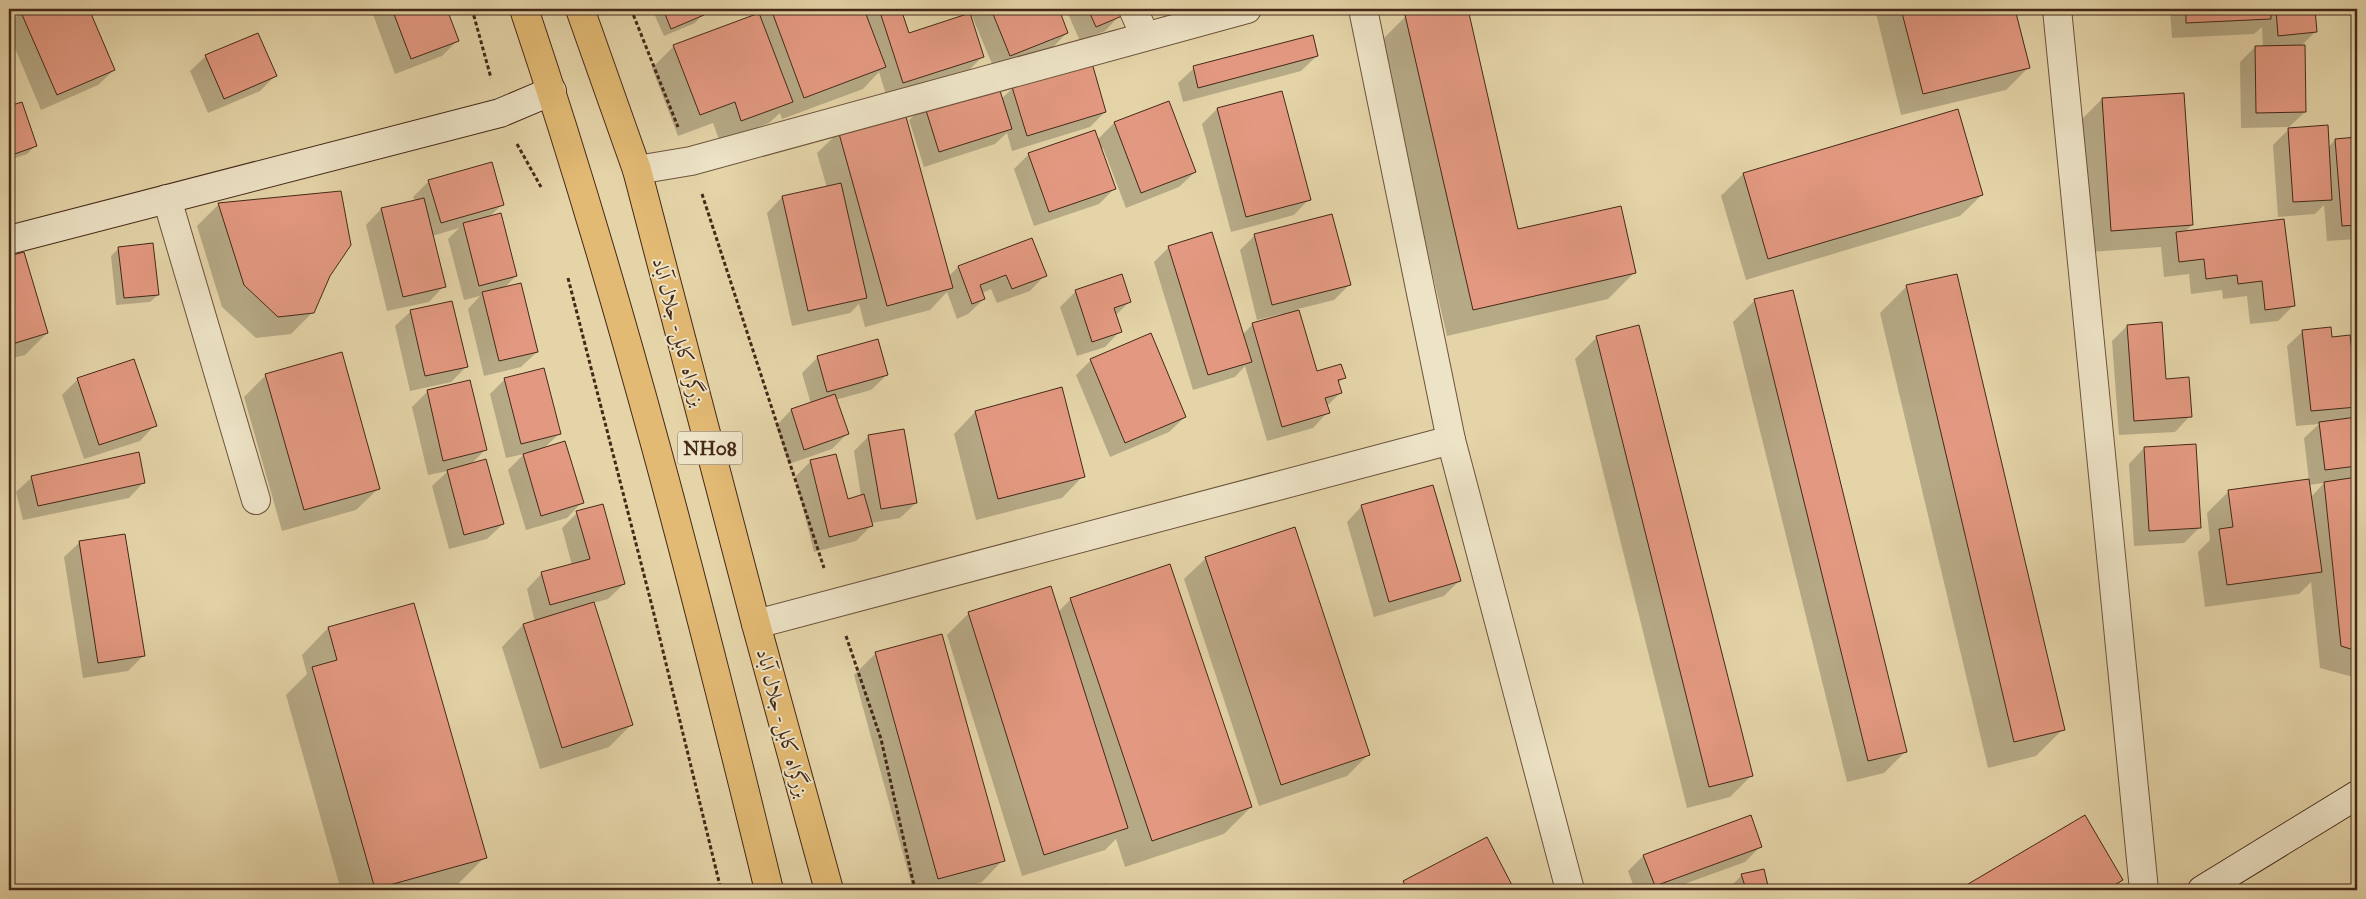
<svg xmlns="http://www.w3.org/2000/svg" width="2366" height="899" font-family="'IM FELL Great Primer',Amiri,serif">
	<rect width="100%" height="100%" fill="#e4d4a8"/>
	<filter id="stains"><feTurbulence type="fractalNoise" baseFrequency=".004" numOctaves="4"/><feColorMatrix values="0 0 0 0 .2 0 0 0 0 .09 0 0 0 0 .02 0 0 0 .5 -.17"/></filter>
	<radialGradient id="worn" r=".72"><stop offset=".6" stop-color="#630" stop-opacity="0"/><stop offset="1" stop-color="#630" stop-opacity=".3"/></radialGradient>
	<g fill="#0003" fill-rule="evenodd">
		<path d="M25,9H105L90,14L114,70L98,85L41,110L9,34V23Z"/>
		<path d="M371,9H445L457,41L442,56L395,74Z"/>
		<path d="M652,9H700L702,15L695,23L664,36Z"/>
		<path d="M760,9H900L908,34L982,57L967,72L887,98L879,72L863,89L782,119L780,113L769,123L720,142L713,123L678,136L652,68L674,46L752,17Z"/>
		<path d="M969,9H1057L1067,33L1052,48L995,71Z"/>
		<path d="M1066,9H1118L1120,15L1105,31L1080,41Z"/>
		<path d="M1438,9H1466L1518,231L1635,272L1608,299L1447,336L1379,43L1406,16Z"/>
		<path d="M1875,9H2014L2028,68L2006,90L1901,115Z"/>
		<path d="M2170,9H2314L2315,32L2301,46L2305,112L2289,127L2241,128L2240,62L2255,47H2263L2262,27L2254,34L2172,38Z"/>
		<path d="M206,56L275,76L260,91L208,113L190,71Z"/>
		<path d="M1317,56L1301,71L1183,102L1178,83L1194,68Z"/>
		<path d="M1013,88L1105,112L1090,127L1012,151L1007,133L995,144L924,167L909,120L925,105L1001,99Z"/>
		<path d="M2102,99L2192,225L2185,232L2283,221L2293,306L2278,321L2250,324L2247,296L2223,299L2222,290L2191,294L2189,274L2164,277L2161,247L2089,252L2080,121Z"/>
		<path d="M21,103L35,146L27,154L9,160V107Z"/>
		<path d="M1217,109L1309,199L1294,215L1231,232L1202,124Z"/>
		<path d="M1957,110L1982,195L1960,216L1746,280L1721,196L1743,174Z"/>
		<path d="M1114,123L1195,172L1179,187L1126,208L1103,148L1100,149L1114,189L1099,204L1034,226L1014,169L1029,154L1097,140Z"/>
		<path d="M2289,129L2328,148L2335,140L2357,139V239L2327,241L2324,205L2315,214L2278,217L2273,145Z"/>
		<path d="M839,132L948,277L958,267L1031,239L1045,275L1030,291L997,303L991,289L982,293L984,299L968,314L957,319L947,292L930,310L865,327L859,304L850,313L792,326L767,213L782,197L827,188L817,153Z"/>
		<path d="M429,181L503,204L489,217L516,276L503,289L537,352L521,367L484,376L468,309L480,296L464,300L448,239L459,228L432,236L444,286L429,302L387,311L366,225L381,209L415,201L413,197Z"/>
		<path d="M219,204L329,275L313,312L291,334L256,338L222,307L197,226Z"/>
		<path d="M1255,235L1349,285L1334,300L1298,309L1316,372L1344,378L1337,384L1340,393L1326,407L1328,412L1313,428L1267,441L1245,366L1235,377L1193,390L1154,262L1169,247L1242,335L1253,324L1282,316L1281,314L1257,320L1240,250Z"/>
		<path d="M119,248L158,295L150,302L116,305L111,256Z"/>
		<path d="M23,253L47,333L25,355L9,359V258Z"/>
		<path d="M2357,255V281L2355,257Z"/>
		<path d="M1121,276L1129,302L1115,316L1120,331L1105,347L1077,356L1060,307L1075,292Z"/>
		<path d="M1907,286L2063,729L2036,756L1988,768L1880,313Z"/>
		<path d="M1755,300L1906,751L1884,773L1847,782L1733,322Z"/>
		<path d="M411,311L466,367L451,382L410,391L395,326Z"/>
		<path d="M2161,323L2165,380L2190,416L2175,432L2119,435L2112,341L2127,326Z"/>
		<path d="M2303,331L2331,338L2354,379H2357V678L2320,668L2311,582L2299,594L2205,607L2198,552L2210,540L2207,513L2229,491L2309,481L2304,438L2319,424L2296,426L2287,346ZM2324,483L2311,497L2309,485Z"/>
		<path d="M1597,337L1751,776L1730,797L1687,808L1575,359Z"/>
		<path d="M818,357L887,375L871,390L835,400L847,434L832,449L789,464L776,426L791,410L811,404L802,373Z"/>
		<path d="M1091,360L1185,417L1169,432L1110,457L1076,375Z"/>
		<path d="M266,375L378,489L356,510L282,531L244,397Z"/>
		<path d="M78,379L155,425L140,441L84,459L62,395Z"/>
		<path d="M505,379L559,434L544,448L582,502L567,518L526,530L508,470L524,454L506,458L490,394Z"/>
		<path d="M428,391L485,450L470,465L503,524L487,539L449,549L432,486L448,471L428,475L412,407Z"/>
		<path d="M975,412L1083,476L1062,498L976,520L954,434Z"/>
		<path d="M869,436L916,503L900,518L871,523V526L856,541L814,552L795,477L811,461L847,500L861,496L854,451Z"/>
		<path d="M2144,448L2199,528L2184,543L2134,546L2129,464Z"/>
		<path d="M32,477L144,482L129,498L23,520L16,492Z"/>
		<path d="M1362,506L1459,581L1444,596L1374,617L1347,522Z"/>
		<path d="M577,513L624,584L608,599L593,603L631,725L609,747L540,769L502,647L523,625L535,622L527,589L542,573L572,565L562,528Z"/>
		<path d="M80,542L143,656L128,671L83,678L64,557Z"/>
		<path d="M1206,558L1369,754L1347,776L1259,806L1184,579Z"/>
		<path d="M1071,599L1251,807L1224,834L1125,867L1116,839L1105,850L1022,876L947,635L969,613L1058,612Z"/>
		<path d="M328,628L485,857L458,884L444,888V890H341L286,695L307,674L302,655Z"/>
		<path d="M876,653L1003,860L982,882L952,890H913L854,675Z"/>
		<path d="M2085,817L2122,880L2112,890H1961Z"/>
		<path d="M1487,839L1511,890H1395L1404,882Z"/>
		<path d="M1760,847L1745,862L1668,890H1635L1628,871L1643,856Z"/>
		<path d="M1763,870L1768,890H1727L1742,875Z"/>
	</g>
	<g fill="#e39981" stroke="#452818">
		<path d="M22,9H89L115,70L57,95L20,10Z"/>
		<path d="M392,9H447L459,41L411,59Z"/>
		<path d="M663,9H701L704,15L671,29Z"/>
		<path d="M771,9H864L886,67L804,98Z"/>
		<path d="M879,9H901L909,33L970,13L984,57L903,83Z"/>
		<path d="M991,9H1059L1068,33L1010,56Z"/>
		<path d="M1088,9H1119L1122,16L1096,27Z"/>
		<path d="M1433,9H1468L1518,229L1621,206L1636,273L1473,310L1405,15Z"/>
		<path d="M1901,9H2015L2030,68L1923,94Z"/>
		<path d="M2186,9H2271V19L2186,23Z"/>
		<path d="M2276,9H2315L2317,32L2278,36Z"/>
		<path d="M759,13L793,102L741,121L735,102L700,115L673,45Z"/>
		<path d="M258,33L277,76L224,99L205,55Z"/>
		<path d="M1313,35L1318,56L1198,88L1193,66Z"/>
		<path d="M2305,45L2306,112L2256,113L2255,46Z"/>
		<path d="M1092,63L1106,112L1027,136L1012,87Z"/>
		<path d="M997,81L1012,129L939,152L924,104Z"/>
		<path d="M1282,91L1311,200L1246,217L1217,108Z"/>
		<path d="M2184,93L2193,225L2111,231L2102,98Z"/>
		<path d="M1169,101L1196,172L1141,193L1114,122Z"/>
		<path d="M22,102L37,146L9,156V106Z"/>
		<path d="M1958,109L1983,195L1768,259L1743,173Z"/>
		<path d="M905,113L953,288L887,306L838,130Z"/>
		<path d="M2328,125L2332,200L2293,202L2288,128Z"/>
		<path d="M1095,130L1116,189L1049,212L1028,153Z"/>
		<path d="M2357,137V225L2342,226L2335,139Z"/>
		<path d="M492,162L504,205L441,223L428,180Z"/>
		<path d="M841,183L867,298L808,311L782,196Z"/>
		<path d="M341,191L351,245L330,276L314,313L278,317L244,285L218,203Z"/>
		<path d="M424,198L446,287L403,297L381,208Z"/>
		<path d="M501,213L517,276L479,286L463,223Z"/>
		<path d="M1332,214L1351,285L1272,305L1254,234Z"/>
		<path d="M2284,219L2295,306L2265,310L2262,281L2238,284L2237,275L2206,279L2204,259L2179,262L2176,232Z"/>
		<path d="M1212,232L1252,362L1208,375L1168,246Z"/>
		<path d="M1032,238L1047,276L1012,289L1006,275L980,285L985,299L972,304L958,266Z"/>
		<path d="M153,243L159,295L124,298L118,247Z"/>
		<path d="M24,252L48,333L9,345V256Z"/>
		<path d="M1122,274L1131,302L1114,308L1122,332L1092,342L1075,290Z"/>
		<path d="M1957,274L2065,730L2014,742L1906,285Z"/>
		<path d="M521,283L538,352L499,361L482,292Z"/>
		<path d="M1793,290L1907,752L1868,761L1754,299Z"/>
		<path d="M452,301L468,367L425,376L410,310Z"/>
		<path d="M1299,310L1317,371L1341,364L1346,378L1338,380L1342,393L1325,398L1330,413L1282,427L1252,323Z"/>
		<path d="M2162,322L2166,379L2189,377L2192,417L2134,421L2127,325Z"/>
		<path d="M1639,325L1753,776L1709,787L1596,336Z"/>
		<path d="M2331,327L2332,337L2350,335L2355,378H2357V407L2311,411L2302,330Z"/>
		<path d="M1151,333L1186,417L1125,443L1090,359Z"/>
		<path d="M878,339L888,375L827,392L817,356Z"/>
		<path d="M342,352L380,489L304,510L265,374Z"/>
		<path d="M134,359L157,426L99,445L77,378Z"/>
		<path d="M544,368L561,434L521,444L504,378Z"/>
		<path d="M470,380L487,450L443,461L427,390Z"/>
		<path d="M1062,387L1085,477L998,499L975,411Z"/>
		<path d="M835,394L849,434L804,450L791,409Z"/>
		<path d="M2357,417V466L2325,470L2319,422Z"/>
		<path d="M904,429L917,503L881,509L868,435Z"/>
		<path d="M565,441L584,503L541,516L523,454Z"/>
		<path d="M2196,444L2201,528L2149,531L2144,447Z"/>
		<path d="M139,452L145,483L38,506L31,476Z"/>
		<path d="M836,454L848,499L864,494L873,526L829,537L810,460Z"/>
		<path d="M486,459L504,524L464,535L447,470Z"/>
		<path d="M2357,477V651L2341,646L2324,482Z"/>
		<path d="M2309,479L2322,572L2227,585L2219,529L2233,527L2228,490Z"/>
		<path d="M1433,485L1461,581L1389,602L1361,505Z"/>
		<path d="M603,504L625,584L550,605L541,572L590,559L576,511Z"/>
		<path d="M1295,527L1370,755L1281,785L1205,557Z"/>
		<path d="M125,534L145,656L98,663L79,541Z"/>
		<path d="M1170,564L1252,807L1152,841L1070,598Z"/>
		<path d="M1051,586L1128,828L1044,855L968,612Z"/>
		<path d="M594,602L633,725L562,748L523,624Z"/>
		<path d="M414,603L487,858L375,889L312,667L337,660L328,627Z"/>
		<path d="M942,634L1005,861L938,879L875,652Z"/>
		<path d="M1751,815L1762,847L1655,886L1643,855Z"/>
		<path d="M2085,815L2123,880L2106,890H1958Z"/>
		<path d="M1487,837L1514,889L1408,890L1403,881Z"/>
		<path d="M1764,869L1769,890H1729L1745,886L1741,874Z"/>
		<path d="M1106,884L1108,890H1087Z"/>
		<path d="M444,885L446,890H428Z"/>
	</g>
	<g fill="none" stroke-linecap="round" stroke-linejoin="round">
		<g stroke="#6d533c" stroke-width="30">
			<g id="street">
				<path d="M1133,9L1145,36"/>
				<path d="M1363,9L1451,440L1570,890"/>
				<path d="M2057,9L2144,890"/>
				<path d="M637,170L691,161L1247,9"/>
				<path d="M167,199L256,500"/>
				<path d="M756,624L1451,440"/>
			</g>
		</g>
		<g stroke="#452818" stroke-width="30">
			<g id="secondary">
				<path d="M9,240L500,113L552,91"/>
				<path d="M2202,890L2357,795"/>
			</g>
		</g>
		<g stroke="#452818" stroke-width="30">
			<g id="highway">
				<path d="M524,9C621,298 697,594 769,890"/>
				<path d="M580,9L637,170L756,624L829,890"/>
			</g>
		</g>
		<g stroke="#452818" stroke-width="3" stroke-dasharray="4 2.5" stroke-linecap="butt">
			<path d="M472,9L491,78"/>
			<path d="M631,9L678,127"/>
			<path d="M517,144L541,187"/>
			<path d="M702,194L824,568"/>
			<path d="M568,278L653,610L721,890"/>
			<path d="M846,636L881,739L915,890"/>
		</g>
		<use href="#street" stroke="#ede3c6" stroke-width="28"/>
		<use href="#secondary" stroke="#ede3c6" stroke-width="28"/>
		<use href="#highway" stroke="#e2ba74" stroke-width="28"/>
	</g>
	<g text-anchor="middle" stroke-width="4" stroke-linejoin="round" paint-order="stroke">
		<rect fill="#ede3c6" stroke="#77604c" stroke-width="1" x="677.5" y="431.5" width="65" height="33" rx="4"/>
		<g font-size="19" font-weight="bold" fill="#452818">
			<text x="710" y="455">NH08</text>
		</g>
		<g font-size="20" fill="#452818" stroke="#ede3c6">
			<text transform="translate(679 332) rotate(75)" y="7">بزرگراه کابل- جلال آباد</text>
			<text transform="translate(783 723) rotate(75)" y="7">بزرگراه کابل- جلال آباد</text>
		</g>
	</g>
	<rect width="2366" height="899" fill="none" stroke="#e4d4a8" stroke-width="30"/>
	<rect x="10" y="10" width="2346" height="879" fill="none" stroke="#452818" stroke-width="2.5"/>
	<rect x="15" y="15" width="2336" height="869" fill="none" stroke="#452818"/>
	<rect width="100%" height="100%" filter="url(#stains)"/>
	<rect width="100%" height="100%" fill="url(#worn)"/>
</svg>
